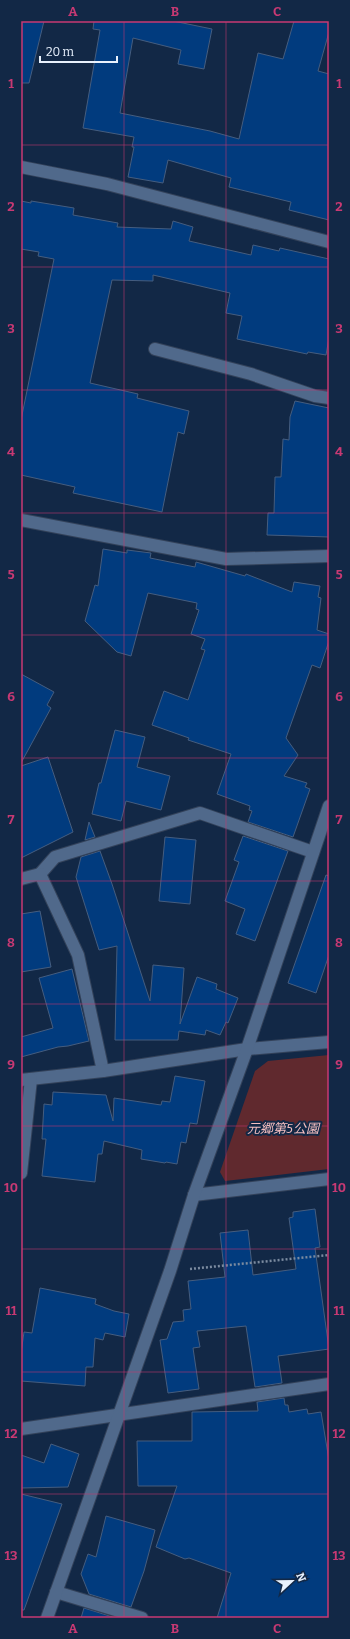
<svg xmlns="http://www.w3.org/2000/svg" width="350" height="1639" font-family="Bitter,'Noto Sans JP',serif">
	<rect width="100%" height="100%" fill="#122846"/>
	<path fill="#60292e" d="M329,1055V1169L225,1181L220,1172L255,1071L268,1061Z"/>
	<g fill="#013b7e" stroke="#455d7f">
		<path d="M21,21H44L29,83H21Z"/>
		<path d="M94,21H173L212,29L204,69L178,64L181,50L133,38L120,113L210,131L239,139L258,53L283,59L294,21H329V32L318,71L329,74V220L289,210L291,202L229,187L231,178L168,160L163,183L128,177L134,147H132L134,137L83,128L100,30L93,29Z"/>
		<path d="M21,201L31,203V201L74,208L73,215L118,223L117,227L171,229L173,221L193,227L189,241L251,255L253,245L279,251L280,248L329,259V338L326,355L308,352L307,354L237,339L242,316L226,313L230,293L153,275V281L112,280L90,383L138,394L137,398L189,411L184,434L178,432L162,512L73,493L75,487L21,475V420L54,259L38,256L39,252L21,249Z"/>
		<path d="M295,401L329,408V537L267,535L268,513H274L275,477H281L283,439L289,440L290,417Z"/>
		<path d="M103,549L127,553V550L151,553L150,558L195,567L196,562L245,576L246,574L292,592L294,582L320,586L318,597L321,598L317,630L329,634V641L320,668L312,665L286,738L298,755L284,776L307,783L305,787L310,789L293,837L248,822L252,811L249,810L250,806L217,794L231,754L188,740L189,738L152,725L164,691L188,700L205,650L201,649L205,639L191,634L199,610L196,609L197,603L148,593L131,656L117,652L85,621L95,585L98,586Z"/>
		<path d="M21,674L54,692L47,705L51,708L21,763Z"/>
		<path d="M115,730L145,737L137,767L170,776L161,810L126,801L121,821L92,814L99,783H101Z"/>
		<path d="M48,757L73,832L21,858V766Z"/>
		<path d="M89,822L95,837L85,840Z"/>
		<path d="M243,836L288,851L255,941L236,934L245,909L225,901L239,862L234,860Z"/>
		<path d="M165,837L196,840L190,904L159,901Z"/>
		<path d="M100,851L112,884L150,1001L153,965L184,968L180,1024L197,977L217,984L216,989L238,998L228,1023L226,1022L220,1035L206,1030L205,1035L179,1031L178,1040H115L117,946L99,950L76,877L81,857Z"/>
		<path d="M326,875L329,876V955L316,993L288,983Z"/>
		<path d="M40,911L51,967L21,972V914Z"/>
		<path d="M72,969L89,1041L68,1046L58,1047L21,1057V1037L53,1028L39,978Z"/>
		<path d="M175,1076L205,1081L197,1124L190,1123L186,1143L181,1142L177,1164L166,1162L165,1163L141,1159L142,1150L104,1141L102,1154H98L95,1182L42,1176L46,1139H42L44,1104L52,1105L53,1092L106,1095L113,1121L114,1098L161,1105L162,1101L170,1102Z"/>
		<path d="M315,1209L320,1247L315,1248L329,1349L278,1356L282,1383L255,1387L246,1326L197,1331L200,1347L193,1348L199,1389L168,1393L160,1340L167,1339L173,1322L184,1321L183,1310L191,1309L188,1281L225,1277L220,1233L248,1230L253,1275L296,1269L289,1218L293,1217V1212Z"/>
		<path d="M40,1288L96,1299L95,1304L114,1311L129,1314L125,1337L105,1333L103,1340L95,1338L93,1367H86L85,1386L21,1381V1353L24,1332L32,1333Z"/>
		<path d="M284,1398L285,1405H288L289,1412L307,1409L308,1414L321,1412L329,1460V1618H217L231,1573L189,1558L185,1559L156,1547L177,1486H138L137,1441H192V1412L258,1411L257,1402Z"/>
		<path d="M51,1444L79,1454L68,1487L21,1488V1455L44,1463Z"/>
		<path d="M21,1494L62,1504L24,1610H21Z"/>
		<path d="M106,1516L155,1530L144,1571L131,1607L89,1594L81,1574L88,1554L96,1557Z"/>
		<path d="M84,1608L116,1618H81Z"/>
	</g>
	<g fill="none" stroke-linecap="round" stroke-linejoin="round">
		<g stroke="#33425a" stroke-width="14">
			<path id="lane" d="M155,349L251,374L315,396L329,398"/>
		</g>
		<g stroke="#33425a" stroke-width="14">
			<g id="street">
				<path d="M21,167L107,184L329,242"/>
				<path d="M21,520L226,559L329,556"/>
				<path d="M40,874L55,857L200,813L313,852"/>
				<path d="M21,879L40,874L78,955L103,1071"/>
				<path d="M21,1080L103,1071L247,1049L329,1042"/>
				<path d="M21,1173L31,1079"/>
				<path d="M194,1195L329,1179"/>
				<path d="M21,1429L329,1384"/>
				<path d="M56,1592L142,1618"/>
			</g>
		</g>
		<g stroke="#33425a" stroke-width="14">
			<path id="secondary" d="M47,1618L170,1271L194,1195L247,1049L329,806"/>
		</g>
		<path stroke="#7b8ba0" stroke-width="2.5" stroke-dasharray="2 2" stroke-linecap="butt" d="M190,1269L329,1255"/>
		<use href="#lane" stroke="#50698b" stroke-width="12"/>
		<use href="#street" stroke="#50698b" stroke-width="12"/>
		<use href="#secondary" stroke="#50698b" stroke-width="12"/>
	</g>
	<path fill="none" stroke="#c83973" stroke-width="1" stroke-opacity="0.55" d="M124,21V1618M226,21V1618M21,145H329M21,267H329M21,390H329M21,513H329M21,635H329M21,758H329M21,881H329M21,1004H329M21,1126H329M21,1249H329M21,1372H329M21,1494H329"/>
	<g text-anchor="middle" stroke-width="4" stroke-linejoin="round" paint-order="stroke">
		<g font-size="13" font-style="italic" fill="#f5bfc0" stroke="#122846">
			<text x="283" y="1133">元郷第5公園</text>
		</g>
	</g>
	<rect width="350" height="1639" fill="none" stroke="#122846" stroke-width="44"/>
	<g transform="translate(292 1581) rotate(68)" stroke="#122846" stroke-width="3" paint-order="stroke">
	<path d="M0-3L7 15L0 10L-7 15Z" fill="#e8f1fd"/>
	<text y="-6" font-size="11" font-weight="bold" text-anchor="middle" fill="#e8f1fd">N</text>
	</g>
	<path d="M40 56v6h77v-6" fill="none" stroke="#e8f1fd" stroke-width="2"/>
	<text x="46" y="56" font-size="12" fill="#e8f1fd" stroke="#122846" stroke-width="3" paint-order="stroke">20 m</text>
	<rect x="22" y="22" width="306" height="1595" fill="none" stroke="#c83973" stroke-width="1.5"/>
	<g font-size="13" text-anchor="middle" font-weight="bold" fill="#c83973">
		<text x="73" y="16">A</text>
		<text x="175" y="16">B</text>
		<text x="277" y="16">C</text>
		<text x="11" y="88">1</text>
		<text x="339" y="88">1</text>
		<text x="11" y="211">2</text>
		<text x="339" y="211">2</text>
		<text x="11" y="333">3</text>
		<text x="339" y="333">3</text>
		<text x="11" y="456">4</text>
		<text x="339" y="456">4</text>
		<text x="11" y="579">5</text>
		<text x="339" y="579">5</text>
		<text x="11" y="701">6</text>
		<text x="339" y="701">6</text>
		<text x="11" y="824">7</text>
		<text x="339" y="824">7</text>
		<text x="11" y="947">8</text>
		<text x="339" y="947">8</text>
		<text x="11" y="1069">9</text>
		<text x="339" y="1069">9</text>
		<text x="11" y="1192">10</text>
		<text x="339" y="1192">10</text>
		<text x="11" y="1315">11</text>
		<text x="339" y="1315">11</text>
		<text x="11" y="1438">12</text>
		<text x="339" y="1438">12</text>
		<text x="11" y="1560">13</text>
		<text x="339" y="1560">13</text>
		<text x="73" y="1633">A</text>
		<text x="175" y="1633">B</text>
		<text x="277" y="1633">C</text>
	</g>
</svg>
